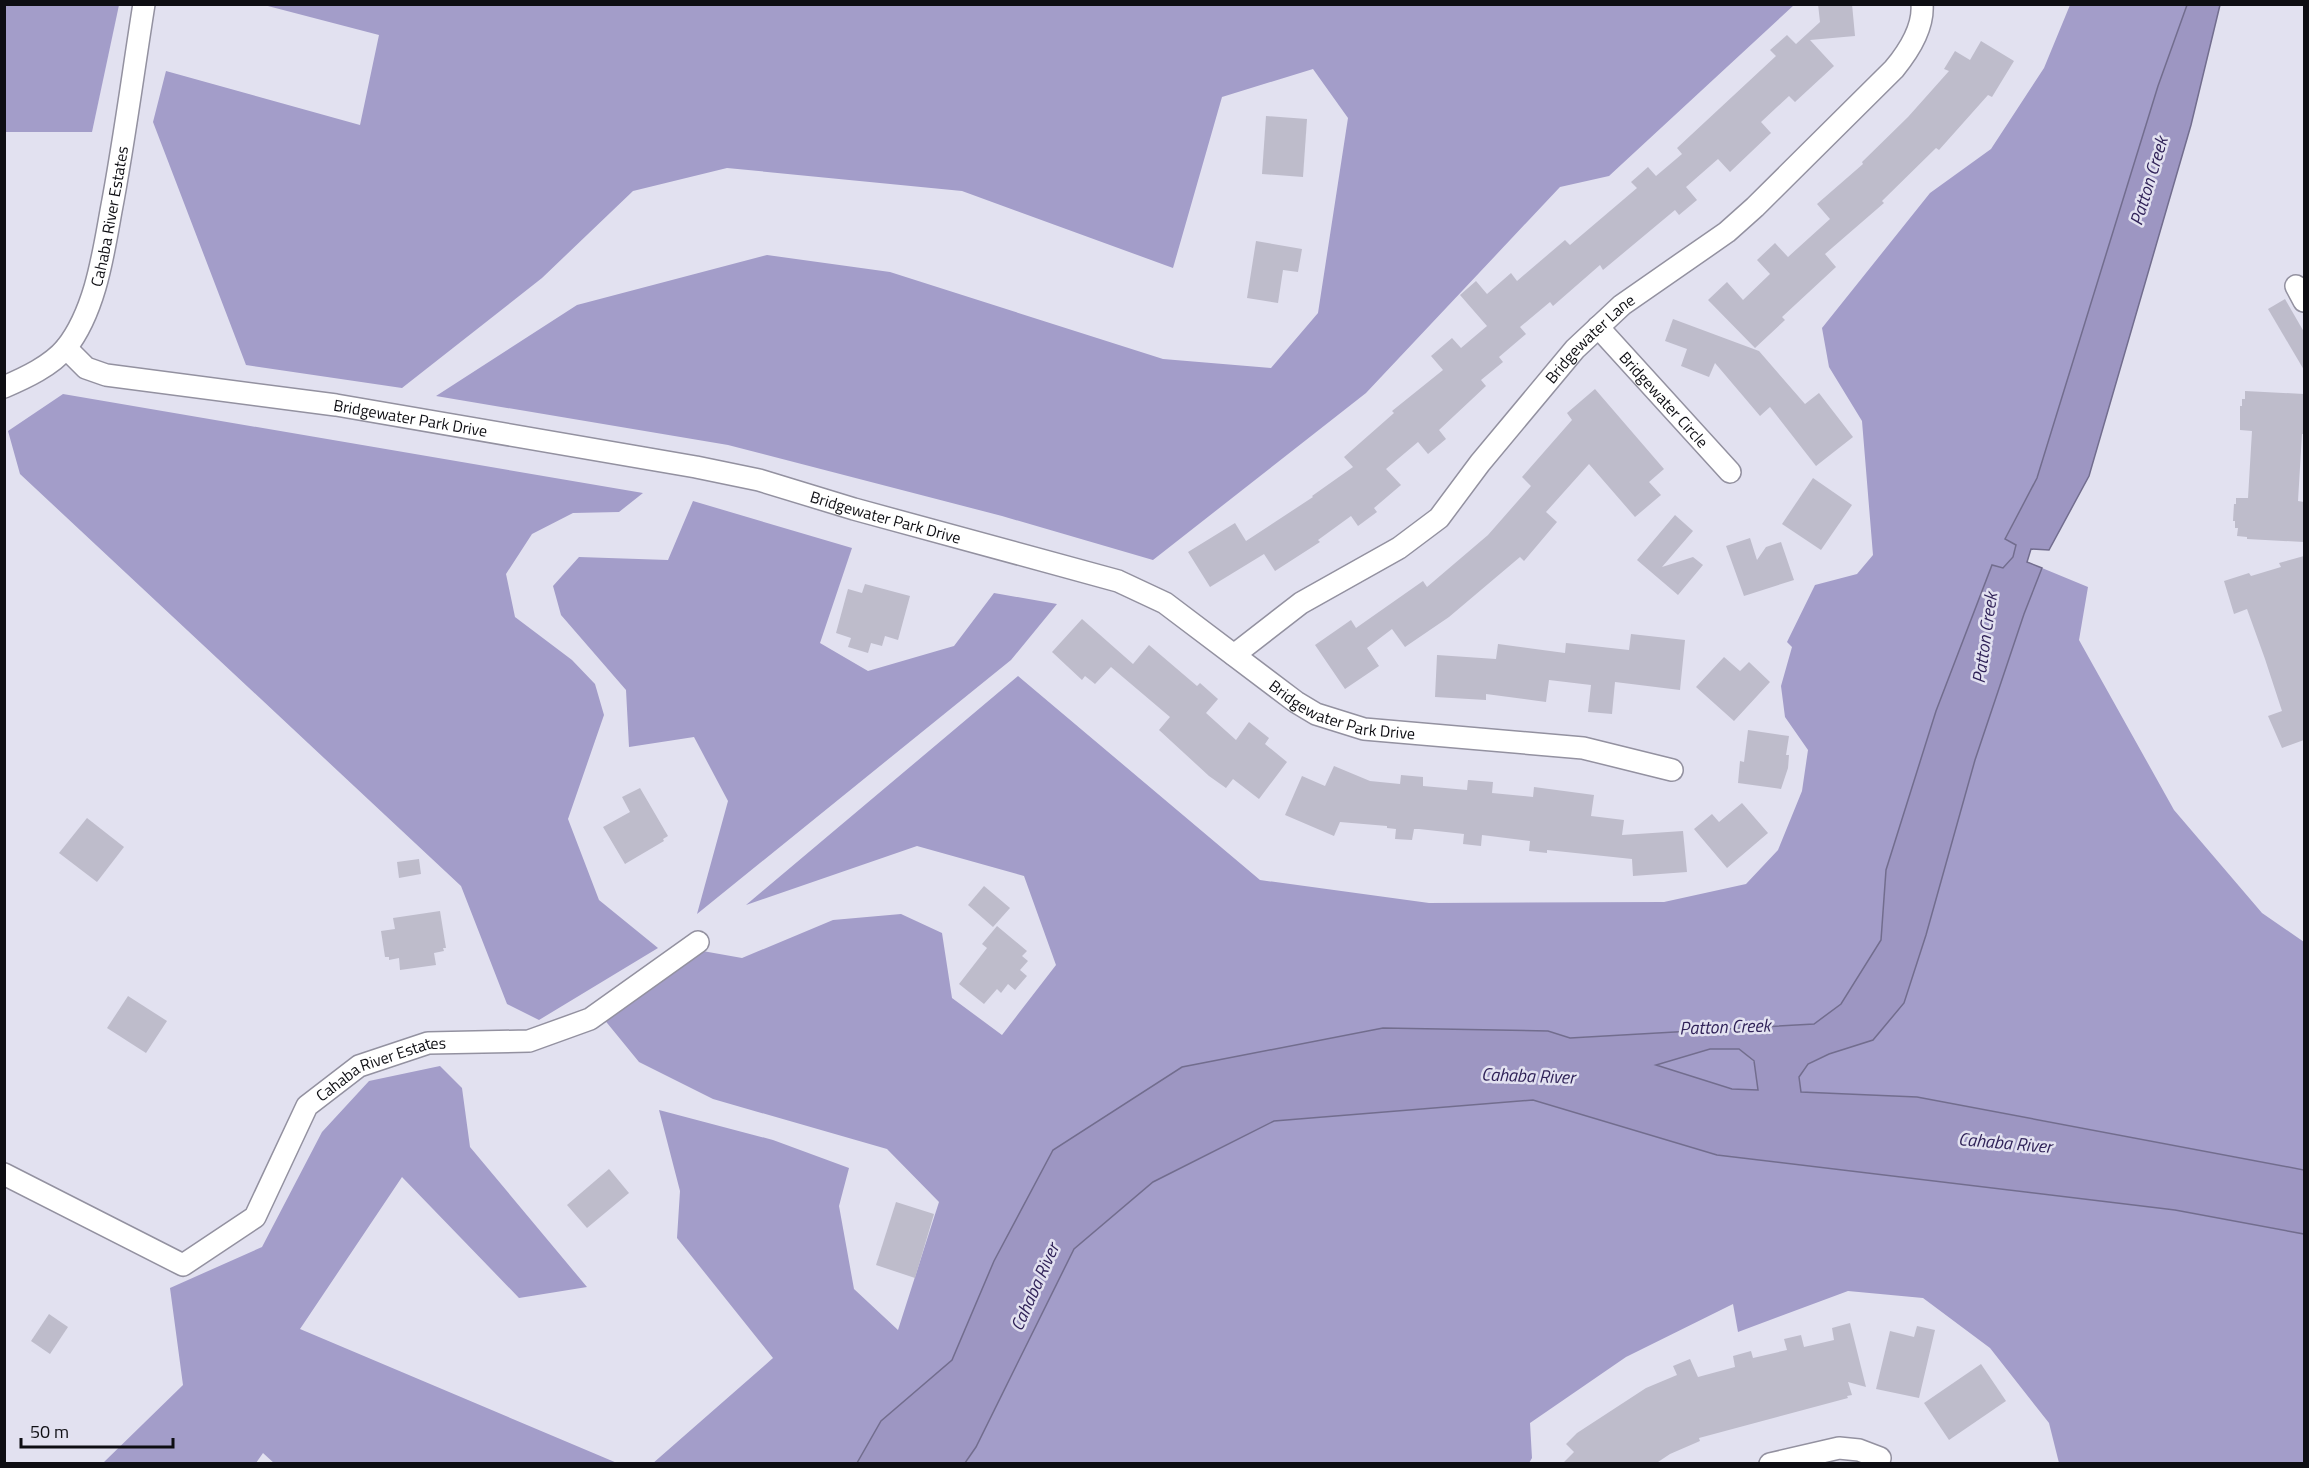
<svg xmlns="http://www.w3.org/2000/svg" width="2309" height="1468" font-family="'Titillium Web',sans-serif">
	<rect width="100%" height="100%" fill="#e2e1f0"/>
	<g fill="#a39dc9">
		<path d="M5,4L119,5L92,132H5Z"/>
		<path d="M264,5H1794L1609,176L1560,187L1366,393L1153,560L1002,516L728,445L436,396L577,305L767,255L890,272L1163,359L1271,368L1318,313L1348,118L1313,69L1222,97L1173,268L962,191L727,168L633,191L542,278L402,388L246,365L153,122L166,71L360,125L379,35Z"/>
		<path d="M2070,5H2187L2158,86L2037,478L2005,538L2016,545L2013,557L2003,568L1992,565L1936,711L1886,870L1881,940L1841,1004L1814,1024L1570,1038L1548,1031L1053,1150L994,1261L952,1360L881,1421L857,1463L652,1464L773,1358L677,1238L680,1191L659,1110L773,1140L849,1168L839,1206L854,1289L898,1330L939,1202L887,1149L713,1099L639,1062L603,1018L697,950L742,958L833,920L901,914L942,933L952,998L1002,1035L1056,965L1024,876L917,846L746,905L1018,676L1260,880L1429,903L1664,902L1746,884L1778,850L1802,791L1808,750L1785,717L1781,686L1792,647L1787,642L1815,585L1857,574L1873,555L1862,421L1829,367L1822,328L1930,193L1991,149L2044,68Z"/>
		<path d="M63,394L643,493L619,512L573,513L532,534L506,574L515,617L572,660L595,684L604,715L568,819L599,900L658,948L539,1020L507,1004L461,886L20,474L8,431Z"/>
		<path d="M693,501L852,548L820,643L868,671L954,646L994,593L1057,604L1011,660L697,914L728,801L694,737L629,747L626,690L561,615L553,586L579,557L668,560Z"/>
		<path d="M2042,568L2088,587L2079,640L2174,810L2262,913L2304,942V1170L1917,1097L1800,1092L1799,1077L1807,1064L1829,1054L1904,1003L1926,935L1975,760L2024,614Z"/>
		<path d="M1710,1049H1739L1754,1062L1758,1090L1732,1089L1655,1065Z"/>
		<path d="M440,1066L462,1088L470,1147L587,1287L519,1298L402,1177L300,1329L617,1463L275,1464L263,1453L256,1463H103L183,1385L170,1288L262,1247L322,1132L369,1081Z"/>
		<path d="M1533,1100L1717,1155L2175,1210L2304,1234V1463H2059L2049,1423L1990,1348L1923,1298L1848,1291L1738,1332L1733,1304L1626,1357L1530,1423L1532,1458L1529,1463L965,1464L976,1447L1074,1249L1153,1182L1274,1121Z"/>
	</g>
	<path fill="#9d96c2" stroke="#726d8e" stroke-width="1.5" fill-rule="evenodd" d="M2187,5H2220L2191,125L2089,476L2049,550L2031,549L2027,562L2042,568L2024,614L1975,760L1926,935L1904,1003L1873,1040L1829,1054L1808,1064L1799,1077L1801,1092L1917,1097L2304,1170V1234L2175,1210L1717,1155L1533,1100L1274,1121L1153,1182L1074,1249L976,1447L965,1463H857L881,1421L952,1360L994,1261L1053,1150L1182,1067L1383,1028L1548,1031L1570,1038L1814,1024L1841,1004L1881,940L1886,870L1936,711L1992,565L2003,568L2013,557L2016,545L2005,539L2037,478L2158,86ZM1710,1049H1739L1754,1061L1758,1090L1732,1089L1656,1065Z"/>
	<g fill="#bebccb">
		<path d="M1818,4H1852L1855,36L1810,40L1834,66L1795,102L1789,96L1761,122L1771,133L1730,172L1718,159L1686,187L1697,200L1679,215L1675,210L1603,270L1600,265L1553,306L1550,302L1520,327L1526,334L1499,357L1503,362L1481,380L1486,386L1439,430L1446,439L1428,454L1418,442L1386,469L1401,485L1374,508L1377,512L1358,526L1351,516L1318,540L1320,542L1275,571L1264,554L1210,587L1188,552L1235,523L1246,541L1313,497L1312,496L1353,467L1344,457L1394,413L1392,411L1443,370L1431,356L1452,338L1461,348L1487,326L1460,295L1476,281L1487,294L1511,273L1517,281L1565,240L1570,245L1637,188L1631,182L1648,167L1656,176L1682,154L1677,148L1776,56L1770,50L1787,35L1796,44L1820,22Z"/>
		<path d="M1981,41L2014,61L1992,97L1988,95L1939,150L1936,148L1882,201L1884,203L1825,254L1836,267L1782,317L1785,320L1755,348L1708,300L1727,282L1743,300L1770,274L1757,260L1775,243L1788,257L1830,219L1817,204L1863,164L1862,162L1908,117L1949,71L1944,69L1955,51L1970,60Z"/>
		<path d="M1266,116L1307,119L1303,177L1262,174Z"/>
		<path d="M1256,241L1302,249L1298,272L1283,270L1278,303L1247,298Z"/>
		<path d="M2285,299L2304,332V370L2268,309Z"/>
		<path d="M1673,319L1759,351L1805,404L1819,393L1853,437L1816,466L1770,407L1760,416L1715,363L1709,377L1681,366L1687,349L1665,341Z"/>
		<path d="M1595,389L1664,469L1649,482L1661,495L1635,517L1589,464L1546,512L1557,522L1524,561L1520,557L1449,617L1405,647L1392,629L1367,648L1379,666L1345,689L1315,645L1351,620L1356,628L1423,581L1427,587L1488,535L1531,486L1522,477L1572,420L1567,413Z"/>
		<path d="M2245,391L2304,394V434H2302L2298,501L2304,502V542L2247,539V537L2237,536L2238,528H2235V521H2233L2234,504H2236V498H2248L2252,431L2240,430V406H2242V399H2245Z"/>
		<path d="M1813,478L1852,505L1821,550L1782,524Z"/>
		<path d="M1675,515L1693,531L1662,567L1693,557L1703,565L1678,595L1637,560Z"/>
		<path d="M1750,538L1757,560L1766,547L1781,542L1794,580L1744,596L1726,546Z"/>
		<path d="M2304,556V740L2282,748L2268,716L2282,711L2265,659L2247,609L2234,614L2224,581L2249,573L2251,576L2281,567L2279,563Z"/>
		<path d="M865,584L910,596L898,640L885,636L882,646L871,643L868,653L848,647L851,638L836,633L848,589L862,593Z"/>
		<path d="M1082,619L1133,664L1149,645L1197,686L1200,683L1218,699L1206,713L1236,740L1249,722L1269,738L1265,744L1287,762L1259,799L1233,779L1226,788L1209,776L1159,730L1170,717L1111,667L1095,684L1085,676L1082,680L1052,652Z"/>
		<path d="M1631,634L1685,640L1680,690L1615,682L1612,714L1588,712L1591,685L1549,680L1546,702L1486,694V700L1435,697L1437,655L1496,659L1498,644L1565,653L1566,643L1629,650Z"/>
		<path d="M1724,657L1740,671L1749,662L1770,682L1734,721L1696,687Z"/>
		<path d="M1748,730L1789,736L1786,755H1789L1788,768L1781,789L1738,783L1740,761L1744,762Z"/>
		<path d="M1334,766L1370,781L1400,784L1401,775L1423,777V786L1467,790L1468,780L1493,782L1492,793L1533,797L1534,787L1594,795L1591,816L1624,820L1622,835L1683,831L1687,872L1633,876L1632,859L1547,850V853L1529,851L1530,841L1482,835L1481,846L1463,844L1464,834L1419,829H1414L1412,840L1395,839L1396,829L1387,828V826L1340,822L1334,836L1285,815L1302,776L1325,786Z"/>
		<path d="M640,788L668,836L663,839L664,841L625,864L603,827L630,812L622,797Z"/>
		<path d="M1742,803L1768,833L1727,868L1694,829L1712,814L1719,822Z"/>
		<path d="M87,818L124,847L97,882L59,853Z"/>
		<path d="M419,859L421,874L399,878L397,862Z"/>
		<path d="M984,886L1010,908L993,927L968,905Z"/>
		<path d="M440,911L446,948H443L444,951L434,953L436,965L400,970L399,958L389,960V957H385L381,931L395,929L393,918Z"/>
		<path d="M997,926L1027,951L1022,956L1028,961L1020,970L1027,976L1015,990L1008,984L1001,993L997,989L984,1004L959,984L987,948L982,944Z"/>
		<path d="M128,996L167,1021L146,1053L107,1028Z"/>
		<path d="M609,1169L629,1193L587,1228L567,1205Z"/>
		<path d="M896,1202L934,1214L915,1278L876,1265Z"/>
		<path d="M49,1314L68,1327L50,1354L31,1341Z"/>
		<path d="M1850,1323L1866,1387L1848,1382L1852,1395L1847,1396L1848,1398L1699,1438L1700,1441L1670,1454L1655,1464H1562L1574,1452L1566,1444L1577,1433L1646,1388L1677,1375L1673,1366L1690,1359L1698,1377L1735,1367L1733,1356L1751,1351L1753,1358L1787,1350L1784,1339L1801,1335L1804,1347L1834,1340L1832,1328Z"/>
		<path d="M1917,1326L1935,1330L1919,1398L1876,1389L1890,1331L1914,1337Z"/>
		<path d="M1981,1364L2006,1401L1949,1440L1924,1403Z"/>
	</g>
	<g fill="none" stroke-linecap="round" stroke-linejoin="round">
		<g stroke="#9391a0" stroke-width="24">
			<g id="minor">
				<path d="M2296,286L2304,301"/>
				<path id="s1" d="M1598,327L1730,472"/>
				<path id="s2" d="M66,348L86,368L106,375L336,405L696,467L759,480L854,509L1118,581L1165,603L1296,702L1316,714L1364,729L1583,748L1672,770"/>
				<path id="s3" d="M4,387C25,378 51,366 66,348C95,311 103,256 111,211C124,143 133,73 144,4"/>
				<path id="s4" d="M1234,655L1301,603L1399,548L1439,518L1480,463L1575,349L1622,305L1727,232L1755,207L1894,69C1908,52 1924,28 1922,4"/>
				<path id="s5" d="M4,1174L183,1265L255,1217L307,1106L359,1066L428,1043L529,1041L590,1019L698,942"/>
				<path d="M1770,1464L1839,1448L1859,1450L1880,1458"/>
			</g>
		</g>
		<use href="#minor" stroke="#fff" stroke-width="21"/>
	</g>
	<g text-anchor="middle" stroke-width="5" stroke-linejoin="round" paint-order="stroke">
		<g font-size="16" fill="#0e0e13" stroke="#e2e1f0">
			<text dy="6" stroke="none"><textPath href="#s3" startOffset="214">Cahaba River Estates</textPath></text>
			<text dy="6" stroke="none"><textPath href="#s4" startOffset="482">Bridgewater Lane</textPath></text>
			<text dy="6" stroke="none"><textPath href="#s1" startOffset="98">Bridgewater Circle</textPath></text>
			<text dy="6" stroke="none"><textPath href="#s2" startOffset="357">Bridgewater Park Drive</textPath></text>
			<text dy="6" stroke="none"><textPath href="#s2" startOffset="843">Bridgewater Park Drive</textPath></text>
			<text dy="6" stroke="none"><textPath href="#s2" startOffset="1347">Bridgewater Park Drive</textPath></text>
			<text dy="6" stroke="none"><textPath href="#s5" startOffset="495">Cahaba River Estates</textPath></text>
		</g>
		<g font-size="18" font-style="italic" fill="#302258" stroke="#e2e1f0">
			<text transform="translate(2149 181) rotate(-73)" y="6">Patton Creek</text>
			<text transform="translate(1985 638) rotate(-82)" y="6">Patton Creek</text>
			<text transform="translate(1725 1027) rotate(-2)" y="6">Patton Creek</text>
			<text transform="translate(1528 1076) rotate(2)" y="6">Cahaba River</text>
			<text transform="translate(2005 1143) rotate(5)" y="6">Cahaba River</text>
			<text transform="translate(1035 1287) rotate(-66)" y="6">Cahaba River</text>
		</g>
	</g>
	<rect width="2309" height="1468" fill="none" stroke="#0e0e13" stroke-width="12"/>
	<path d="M21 1438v9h152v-9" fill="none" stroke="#0e0e13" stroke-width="3"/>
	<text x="30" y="1438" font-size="18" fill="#0e0e13" stroke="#e2e1f0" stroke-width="4.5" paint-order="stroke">50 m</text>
</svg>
